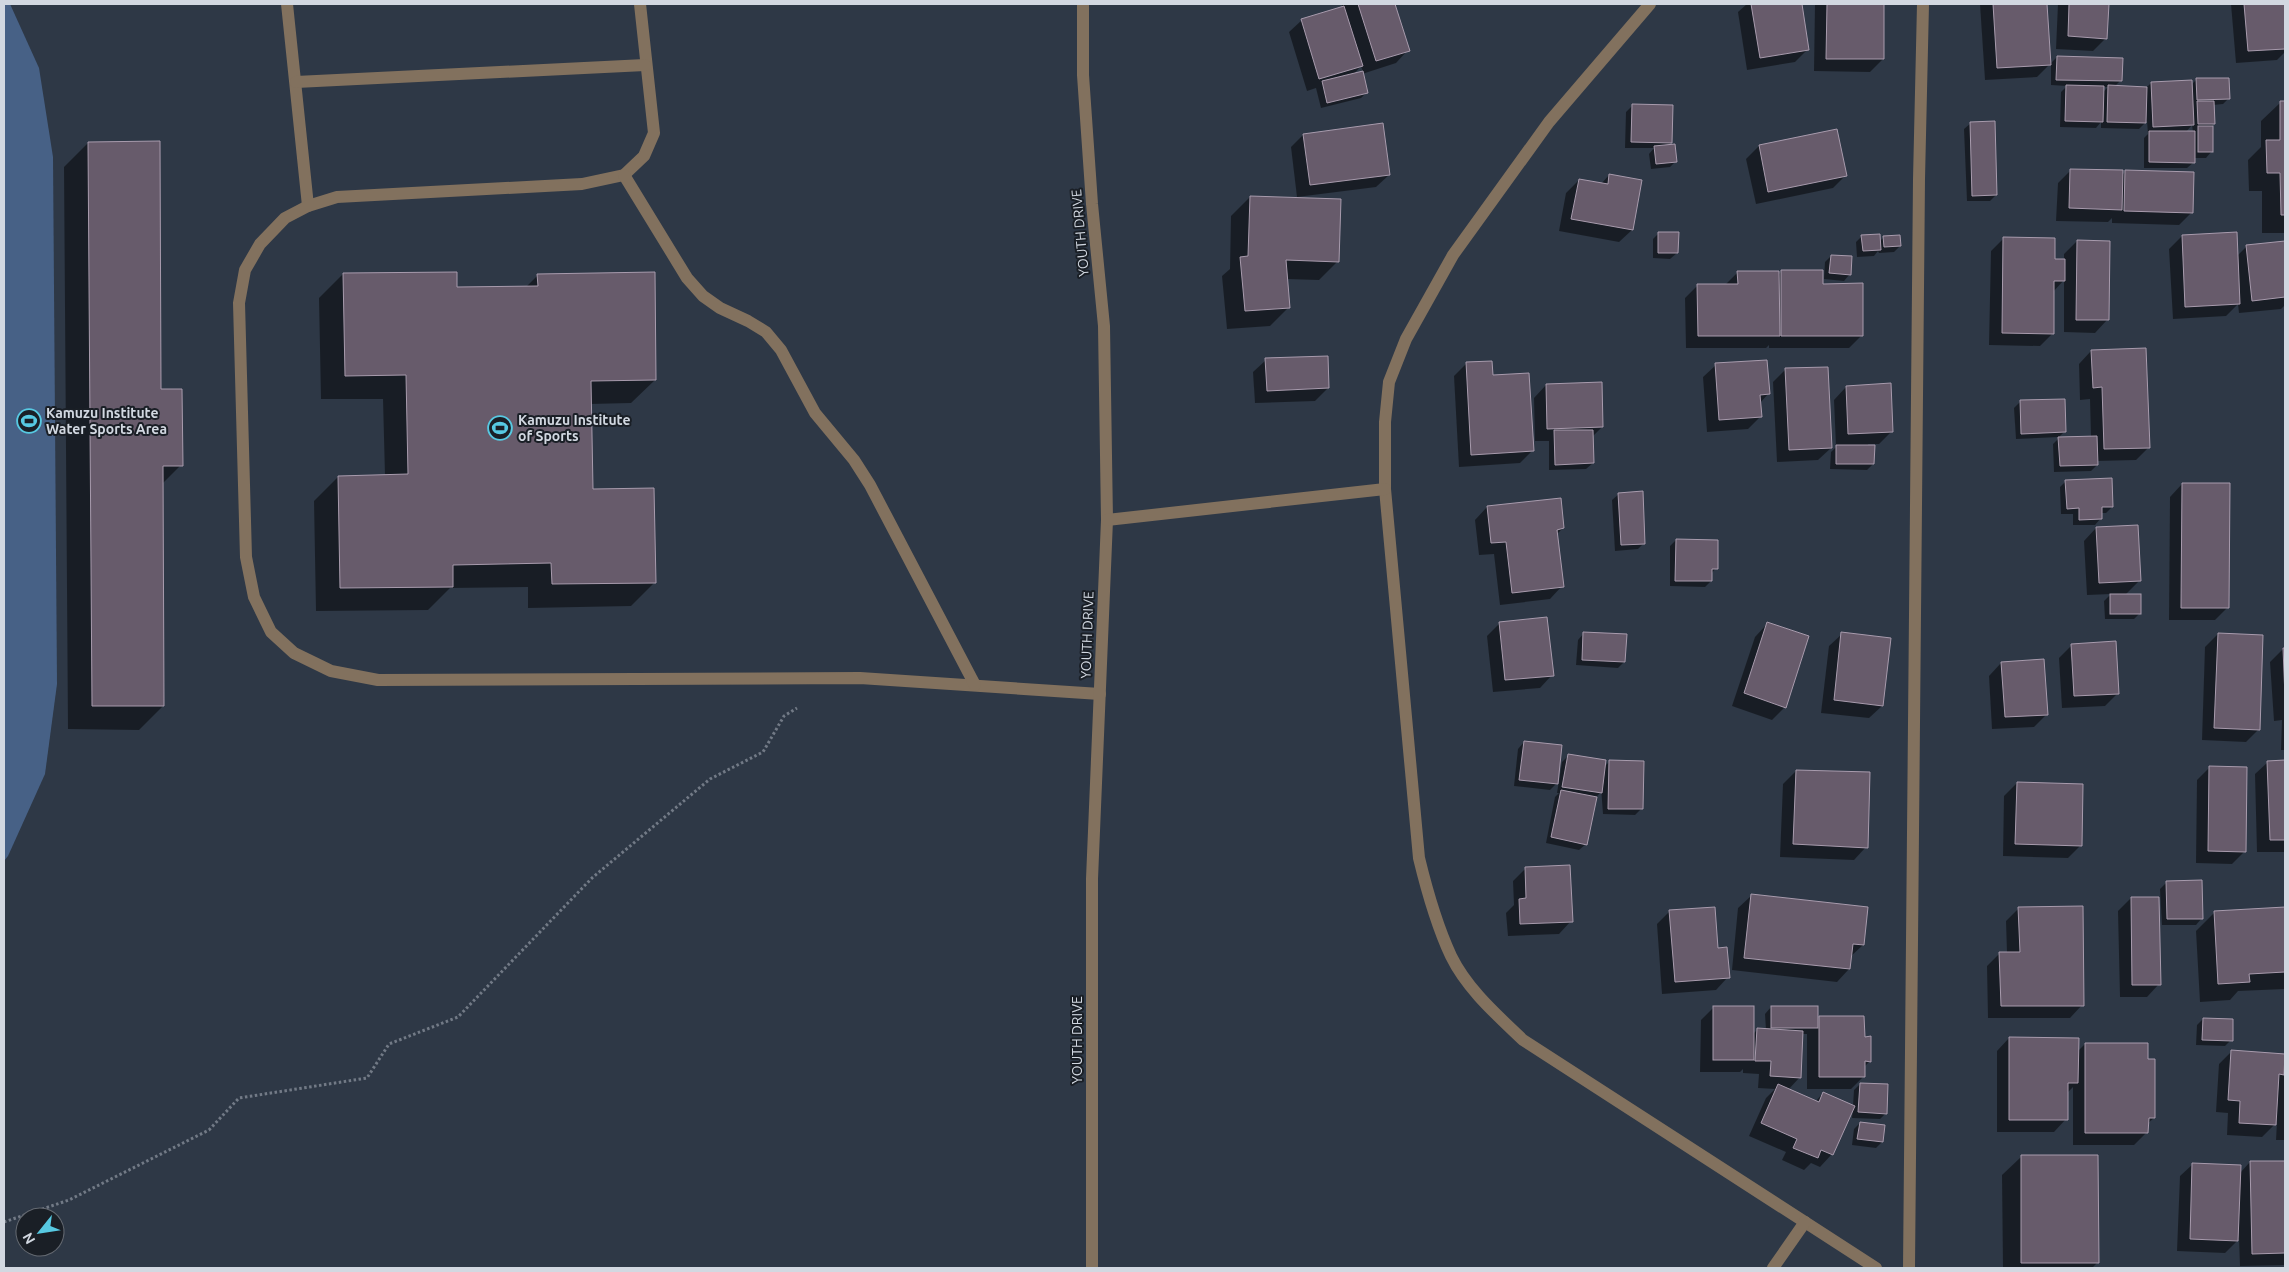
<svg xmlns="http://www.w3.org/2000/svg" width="2289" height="1272" font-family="Ubuntu,sans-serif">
	<rect width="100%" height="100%" fill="#2e3846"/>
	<path fill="#476186" d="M4,4H10L39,68L53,157L57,684L45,774L8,856L4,861Z"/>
	<g fill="#0007" fill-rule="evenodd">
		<path d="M1341,4H1394L1408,50L1396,63L1362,74L1367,92L1361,98L1321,108L1316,88L1307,91L1289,32L1302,20L1343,7ZM1361,66L1363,72L1353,75Z"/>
		<path d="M1747,4H1801L1807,50L1795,62L1747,70L1738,12Z"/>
		<path d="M1815,4H1883V59L1870,72L1814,71Z"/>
		<path d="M1980,4H2046L2050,64L2037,77L1985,80Z"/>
		<path d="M2058,4H2107L2106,38L2093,51L2056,49Z"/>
		<path d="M2231,4H2285V52L2277,60L2236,63Z"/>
		<path d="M2057,57L2120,81L2114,87L2146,88L2151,83L2191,85L2196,80L2228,79L2229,98L2223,104L2213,105L2212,151L2206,158H2194V162L2187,168H2144V138L2148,134L2147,121L2139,129L2101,128V122L2096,128L2060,127L2061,92L2067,86L2051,85V63ZM2103,87H2108L2102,93ZM2192,125L2193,132H2186Z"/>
		<path d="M2280,103H2285V233H2262V191H2249L2248,160L2261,147V121Z"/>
		<path d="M1632,106L1671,142L1668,146L1676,161L1670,167L1651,169L1649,154L1654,148H1625L1626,112Z"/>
		<path d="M1971,123L1996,195L1990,201H1967L1964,129Z"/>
		<path d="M1836,130L1846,175L1833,188L1756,204L1746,159L1759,146Z"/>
		<path d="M1303,135L1389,175L1376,187L1297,197L1291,147Z"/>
		<path d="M88,143L181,465L161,485L163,706L139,730L68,729L64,167Z"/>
		<path d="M2071,170L2121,176L2126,171L2192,212L2179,225L2112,223V218L2108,222L2056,221L2058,183Z"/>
		<path d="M1609,175L1632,230L1619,242L1559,231L1566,193L1579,180L1601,184Z"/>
		<path d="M1250,197L1338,261L1319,280L1286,279L1289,307L1270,326L1227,329L1222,276L1230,269L1231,216Z"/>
		<path d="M1659,233L1677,253L1670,259L1653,258V239Z"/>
		<path d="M1862,236L1879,242L1884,237L1900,246L1894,252L1879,253L1878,251L1874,256L1857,257L1856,242Z"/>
		<path d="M2182,236L2237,256L2247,246L2285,242V305L2281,309L2239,313L2238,304L2226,316L2173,319L2169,249Z"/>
		<path d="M2004,238L2054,260H2064V254L2077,241L2107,320L2095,333L2064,332V280L2053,292L2052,334L2040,346L1989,345L1991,251Z"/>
		<path d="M1831,256L1850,274L1844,281L1824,279L1825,262Z"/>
		<path d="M1738,272L1778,275L1781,272L1821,285L1862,335L1849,348H1769V345L1766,348H1686L1685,298L1698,285H1725Z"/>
		<path d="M343,274L456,288H525L538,275L655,380L631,403L590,404L592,490L654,583L631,606L528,608V587L450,588L428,610L316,611L314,501L338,477L385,476L383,399H321L319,298Z"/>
		<path d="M2091,351L2149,447L2136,460L2097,461V465L2091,471L2054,472L2053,444L2059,438L2091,437L2090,399L2080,400L2079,364Z"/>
		<path d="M1266,360L1328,388L1315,401L1255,403L1253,372Z"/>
		<path d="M1466,364L1492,376L1532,451L1520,463L1459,467L1454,376Z"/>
		<path d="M1716,365L1769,393L1760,403L1761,416L1748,429L1707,432L1703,377Z"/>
		<path d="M1785,370L1831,448L1818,460L1777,462L1773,382Z"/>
		<path d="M1546,385L1602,427L1592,437L1593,463L1586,469L1549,470V441H1535L1534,398Z"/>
		<path d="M1846,387L1892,431L1879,444H1868L1873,464L1867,470L1830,469L1831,452L1836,447L1834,400Z"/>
		<path d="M2020,402L2065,431L2059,437L2016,439L2014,408Z"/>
		<path d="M2066,481L2112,507L2106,513H2101V518L2095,525H2073V514H2061L2060,487Z"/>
		<path d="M2182,484L2227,608L2215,620H2169L2170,497Z"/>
		<path d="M1619,494L1644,543L1638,549L1615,551L1612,500Z"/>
		<path d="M1487,507L1563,528L1556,535L1562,586L1550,599L1500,605L1494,554L1479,555L1475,520Z"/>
		<path d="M2096,528L2140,580L2125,595L2140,613L2134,619H2105L2104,601L2111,594L2087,595L2084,541Z"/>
		<path d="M1676,540L1716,568L1711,574V581L1705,587L1670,586V546Z"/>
		<path d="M1500,623L1552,675L1540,688L1493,692L1487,636Z"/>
		<path d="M1767,624L1785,707L1772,720L1732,706L1755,637Z"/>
		<path d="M1584,633L1624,662L1618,668L1576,665L1578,640Z"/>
		<path d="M1842,634L1882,706L1869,718L1821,713L1829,646Z"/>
		<path d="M2218,634L2259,729L2246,742L2202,740L2205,647Z"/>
		<path d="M2072,645L2118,693L2105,706L2062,708L2059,658Z"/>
		<path d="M2283,649H2285V750H2281L2282,720L2274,721L2270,662Z"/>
		<path d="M2001,663L2047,714L2034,727L1992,729L1989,676Z"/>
		<path d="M1524,742L1557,783L1550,790L1514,786L1518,749Z"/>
		<path d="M1568,756L1604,767L1609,762L1641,809L1635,815L1603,814L1601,787L1600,793L1595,798L1586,844L1579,850L1546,843L1555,797L1559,793H1557L1562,762Z"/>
		<path d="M2268,762H2285V852H2257L2255,774Z"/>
		<path d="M2210,767L2245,851L2232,864L2196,863L2197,780Z"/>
		<path d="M1796,771L1866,847L1854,860L1780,857L1783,784Z"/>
		<path d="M2017,783L2081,845L2068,858L2003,856L2004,796Z"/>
		<path d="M1526,868L1571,921L1559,934L1508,936L1506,913L1514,905L1513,881Z"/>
		<path d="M2167,882L2202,918L2196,925H2162L2160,889Z"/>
		<path d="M1751,896L1863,945L1850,957L1849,969L1837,982L1732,970L1738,908Z"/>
		<path d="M2131,898L2159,984L2147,997H2120L2118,911Z"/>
		<path d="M2019,908L2082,1005L2070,1018H1988L1987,966L2000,953H2007L2006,921Z"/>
		<path d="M2285,908V989L2238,991L2230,1000L2200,1002L2196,931L2215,912Z"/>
		<path d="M1670,911L1728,977L1716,990L1662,994L1657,924Z"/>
		<path d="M1771,1007L1816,1020L1820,1017L1863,1038L1870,1061L1864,1067V1076L1851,1089H1807V1034H1802L1800,1077L1788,1090L1815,1102L1823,1093L1853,1106L1854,1090L1860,1084L1886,1113L1880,1119L1852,1118L1853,1108L1832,1154L1820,1167L1811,1163L1804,1170L1782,1160L1786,1152L1749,1136L1766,1098L1775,1089L1758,1088L1759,1074L1743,1073V1069L1740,1072H1700L1701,1020L1713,1008L1753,1034L1758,1029L1766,1030L1765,1014Z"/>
		<path d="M2203,1019L2231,1040L2225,1046L2196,1045L2197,1025Z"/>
		<path d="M2009,1038L2077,1052L2085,1044L2147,1061L2154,1118L2147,1124V1132L2134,1145H2073V1087L2067,1093L2066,1119L2054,1132H1997V1051Z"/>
		<path d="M2231,1052L2284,1065L2285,1063V1140H2276L2277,1122L2262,1137L2227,1135L2228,1113L2216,1112L2219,1064Z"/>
		<path d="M1860,1123L1882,1142L1876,1148L1852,1145L1854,1129Z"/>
		<path d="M2021,1157L2098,1262L2092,1268H2003L2002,1175Z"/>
		<path d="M2250,1162H2285V1265L2240,1266L2239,1239L2225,1253L2177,1251L2180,1176L2193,1164L2240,1173Z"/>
	</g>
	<g fill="#675b6b" stroke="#a89bad">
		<path d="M1358,4H1395L1410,51L1376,61Z"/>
		<path d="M1751,4H1802L1809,50L1760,58Z"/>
		<path d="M1827,4H1884V59H1826Z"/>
		<path d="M1993,4H2047L2051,65L1997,68Z"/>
		<path d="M2069,4H2109L2107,39L2068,36Z"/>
		<path d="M2244,4H2285V49L2248,51Z"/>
		<path d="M1344,6L1363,66L1319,79L1301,19Z"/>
		<path d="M2057,56L2123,58L2122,81L2056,80Z"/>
		<path d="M1363,71L1368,93L1327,103L1322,81Z"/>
		<path d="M2196,78H2229L2230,99L2197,100Z"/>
		<path d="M2192,80L2194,125L2153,127L2151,82Z"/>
		<path d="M2066,85L2104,86L2103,122L2065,121Z"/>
		<path d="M2108,85L2147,87L2146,123L2107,122Z"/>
		<path d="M2197,101H2214L2215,124H2198Z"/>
		<path d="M2280,101H2285V215H2281L2280,173H2267L2266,140H2280Z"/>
		<path d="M1632,104L1673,105L1672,143L1631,142Z"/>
		<path d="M1995,121L1997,195L1972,196L1970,122Z"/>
		<path d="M1383,123L1390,175L1310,185L1303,134Z"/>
		<rect x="2198" y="126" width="15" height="26"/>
		<path d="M1837,129L1847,176L1768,192L1759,145Z"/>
		<path d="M2149,131H2195V163L2149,162Z"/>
		<path d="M160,141L161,389H182L183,466H163L164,706H92L88,142Z"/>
		<path d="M1675,144L1677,162L1656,164L1654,146Z"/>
		<path d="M2070,169L2123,170L2122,210L2069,208Z"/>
		<path d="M2125,170L2194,172L2193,213L2124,211Z"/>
		<path d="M1609,174L1642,180L1633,230L1571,219L1579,179L1608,184Z"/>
		<path d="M1250,196L1341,199L1339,262L1286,260L1290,308L1245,311L1240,257L1248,256Z"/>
		<path d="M1658,232H1679L1678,253H1658Z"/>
		<path d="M2237,232L2240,304L2185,307L2182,235Z"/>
		<path d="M1880,234L1881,250L1863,251L1861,235Z"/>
		<path d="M1900,235L1901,246L1884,247L1883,236Z"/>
		<path d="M2003,237L2055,238V259H2065V281H2054V334L2002,333Z"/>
		<path d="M2077,240L2110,241L2109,320H2076Z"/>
		<path d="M2285,241V297L2252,301L2246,245Z"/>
		<path d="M1831,255L1852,256L1851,275L1829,273Z"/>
		<path d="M1781,270H1823V284L1863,283V336H1781Z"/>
		<path d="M1737,271H1779L1780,336H1698L1697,284H1738Z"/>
		<path d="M457,272V287L538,286L537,274L655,272L656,380L591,381L593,489L654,488L656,583L552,584L551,563L453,565V587L340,588L338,476L408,474L406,375L345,376L343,273Z"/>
		<path d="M2146,348L2150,448L2104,449L2102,387L2093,388L2091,350Z"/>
		<path d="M1328,356L1329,388L1267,391L1265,358Z"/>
		<path d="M1767,360L1770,394L1760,395L1762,417L1719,420L1715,363Z"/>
		<path d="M1492,361L1493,375L1529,373L1534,451L1471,455L1466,362Z"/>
		<path d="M1828,367L1832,448L1789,450L1785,368Z"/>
		<path d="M1602,382L1603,427L1547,429L1546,384Z"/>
		<path d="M1891,383L1893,432L1848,434L1846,386Z"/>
		<path d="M2065,399L2066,432L2021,434L2020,400Z"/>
		<path d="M1554,430H1593L1594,463L1555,465Z"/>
		<path d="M2097,436L2098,465L2060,466L2058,437Z"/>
		<path d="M1836,445H1875L1874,464H1836Z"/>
		<path d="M2112,478L2113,507H2102V519L2079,520V508L2067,509L2065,480Z"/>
		<path d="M2182,483H2230L2229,608H2181Z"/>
		<path d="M1643,491L1645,544L1621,545L1618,493Z"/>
		<path d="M1561,498L1564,528L1557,530L1564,587L1512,593L1506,542L1491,543L1487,506Z"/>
		<path d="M2138,525L2141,581L2099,583L2096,527Z"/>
		<path d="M1676,539L1718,540V569H1712V581H1675Z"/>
		<rect x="2110" y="594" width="31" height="20"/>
		<path d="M1547,617L1554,676L1505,680L1499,622Z"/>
		<path d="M1767,622L1809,636L1786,708L1744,693Z"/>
		<path d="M1583,632L1627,634L1625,662L1582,660Z"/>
		<path d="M1841,632L1891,638L1883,706L1834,700Z"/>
		<path d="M2218,633L2263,635L2260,730L2214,728Z"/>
		<path d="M2116,641L2119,694L2074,696L2071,644Z"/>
		<path d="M2283,648H2285V697Z"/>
		<path d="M2044,659L2048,715L2005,717L2001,662Z"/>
		<path d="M1524,741L1562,745L1558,784L1519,780Z"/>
		<path d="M1568,754L1606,760L1602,793L1562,787Z"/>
		<path d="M1609,760L1644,761L1643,809H1608Z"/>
		<path d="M2285,760V840H2270L2267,761Z"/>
		<path d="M2209,766L2247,767L2246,852L2208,851Z"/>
		<path d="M1796,770L1870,772L1868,848L1793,844Z"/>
		<path d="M2017,782L2083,784L2082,846L2015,844Z"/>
		<path d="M1561,790L1597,797L1587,845L1551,837Z"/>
		<path d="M1570,865L1573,922L1520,924L1519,899L1526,898L1525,867Z"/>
		<path d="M2202,880L2203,919H2167L2166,881Z"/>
		<path d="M1751,894L1868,907L1864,945L1853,944L1850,969L1744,958Z"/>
		<path d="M2131,897H2159L2161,985H2132Z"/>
		<path d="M2083,906L2084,1006H2001L1999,952H2020L2018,907Z"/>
		<path d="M1715,907L1718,948L1727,947L1730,978L1675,982L1669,910Z"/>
		<path d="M2285,907V972L2249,974L2250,982L2218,984L2214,911Z"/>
		<rect x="1713" y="1006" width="41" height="54"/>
		<rect x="1771" y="1006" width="47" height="22"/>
		<path d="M1819,1016H1864L1865,1037L1871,1036V1062L1865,1061V1077H1819Z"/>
		<path d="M2203,1018L2233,1019V1041L2202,1040Z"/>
		<path d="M1757,1028L1803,1031L1801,1078L1770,1076L1771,1061H1755Z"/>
		<path d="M2009,1037L2079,1038L2078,1083H2068V1120H2009Z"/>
		<path d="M2085,1043H2148V1059H2155V1118H2149L2148,1133H2085Z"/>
		<path d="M2231,1050L2285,1054L2284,1075L2279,1074L2276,1125L2239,1123L2240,1101L2228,1100Z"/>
		<path d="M1860,1083L1888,1084L1887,1114L1858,1112Z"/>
		<path d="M1778,1084L1819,1102L1823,1092L1855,1106L1833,1155L1821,1150L1818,1158L1793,1148L1797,1139L1761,1123Z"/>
		<path d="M1860,1122L1885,1125L1883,1142L1857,1139Z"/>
		<path d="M2021,1155H2098L2099,1263H2021Z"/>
		<path d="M2250,1161H2285V1253L2252,1254Z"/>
		<path d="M2192,1163L2241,1165L2238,1241L2190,1239Z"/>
	</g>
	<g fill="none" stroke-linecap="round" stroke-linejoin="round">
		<path stroke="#727a86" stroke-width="3" stroke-dasharray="2.5 2.5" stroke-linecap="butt" d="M4,1222L69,1200L209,1130L239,1098L367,1078L389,1044L458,1017L592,878L710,779L763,752L784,716L797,708"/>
		<g stroke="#82715e" stroke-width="12">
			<path d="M287,4L308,206"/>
			<path d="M640,4L654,133L644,156L624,175L582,184L337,197L308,206L285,218L260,244L245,270L239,303L246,557L254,597L271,632L294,653L331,671L378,680L860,678L1100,694"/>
			<path d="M1083,4V75L1092,204L1104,326L1107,520L1092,879V1268"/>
			<path d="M1650,4L1549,122L1453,255L1406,339L1389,382L1385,422V489L1419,858C1427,891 1436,924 1451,956C1467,989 1497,1015 1523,1040L1876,1268"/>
			<path d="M296,82L645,65"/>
			<path d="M624,175L687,278L703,296L720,308L748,321L766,332L781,350L815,413L854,460L870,485L975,685"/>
			<path d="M1107,520L1385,489"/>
			<path d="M1773,1268L1805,1222"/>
			<path d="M1909,1268L1919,179L1923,4"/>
		</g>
	</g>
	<defs>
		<g id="stadium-ring" transform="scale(1.25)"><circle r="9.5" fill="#1a1f26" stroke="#57c9e2" stroke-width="1.5"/><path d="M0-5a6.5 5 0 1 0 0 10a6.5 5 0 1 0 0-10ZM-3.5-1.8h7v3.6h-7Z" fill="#57c9e2"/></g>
	</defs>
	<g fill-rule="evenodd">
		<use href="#stadium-ring" x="29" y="421"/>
		<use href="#stadium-ring" x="500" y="428"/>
	</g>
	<g text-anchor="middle" stroke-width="4" stroke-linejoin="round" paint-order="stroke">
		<g font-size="14" fill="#d2d8e1" stroke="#1a1f26">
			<text transform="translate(1080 233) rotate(-95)" y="5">YOUTH DRIVE</text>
			<text transform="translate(1087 635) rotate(-88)" y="5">YOUTH DRIVE</text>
			<text transform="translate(1077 1040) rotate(-90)" y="5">YOUTH DRIVE</text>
		</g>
		<g font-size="14" font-weight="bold" fill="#d2d8e1" stroke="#1a1f26" text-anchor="start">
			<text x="46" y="418">Kamuzu Institute<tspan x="46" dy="16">Water Sports Area</tspan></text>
			<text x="518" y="425">Kamuzu Institute<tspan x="518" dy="16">of Sports</tspan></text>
		</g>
	</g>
	<rect width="2289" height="1272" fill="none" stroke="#d2d8e1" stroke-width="10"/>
	<g transform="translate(40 1232) rotate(240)"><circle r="24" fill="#1a1f26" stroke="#646971"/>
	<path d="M0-4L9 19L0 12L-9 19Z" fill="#57c9e2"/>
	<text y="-8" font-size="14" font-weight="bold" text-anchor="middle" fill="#d2d8e1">N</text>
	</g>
</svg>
